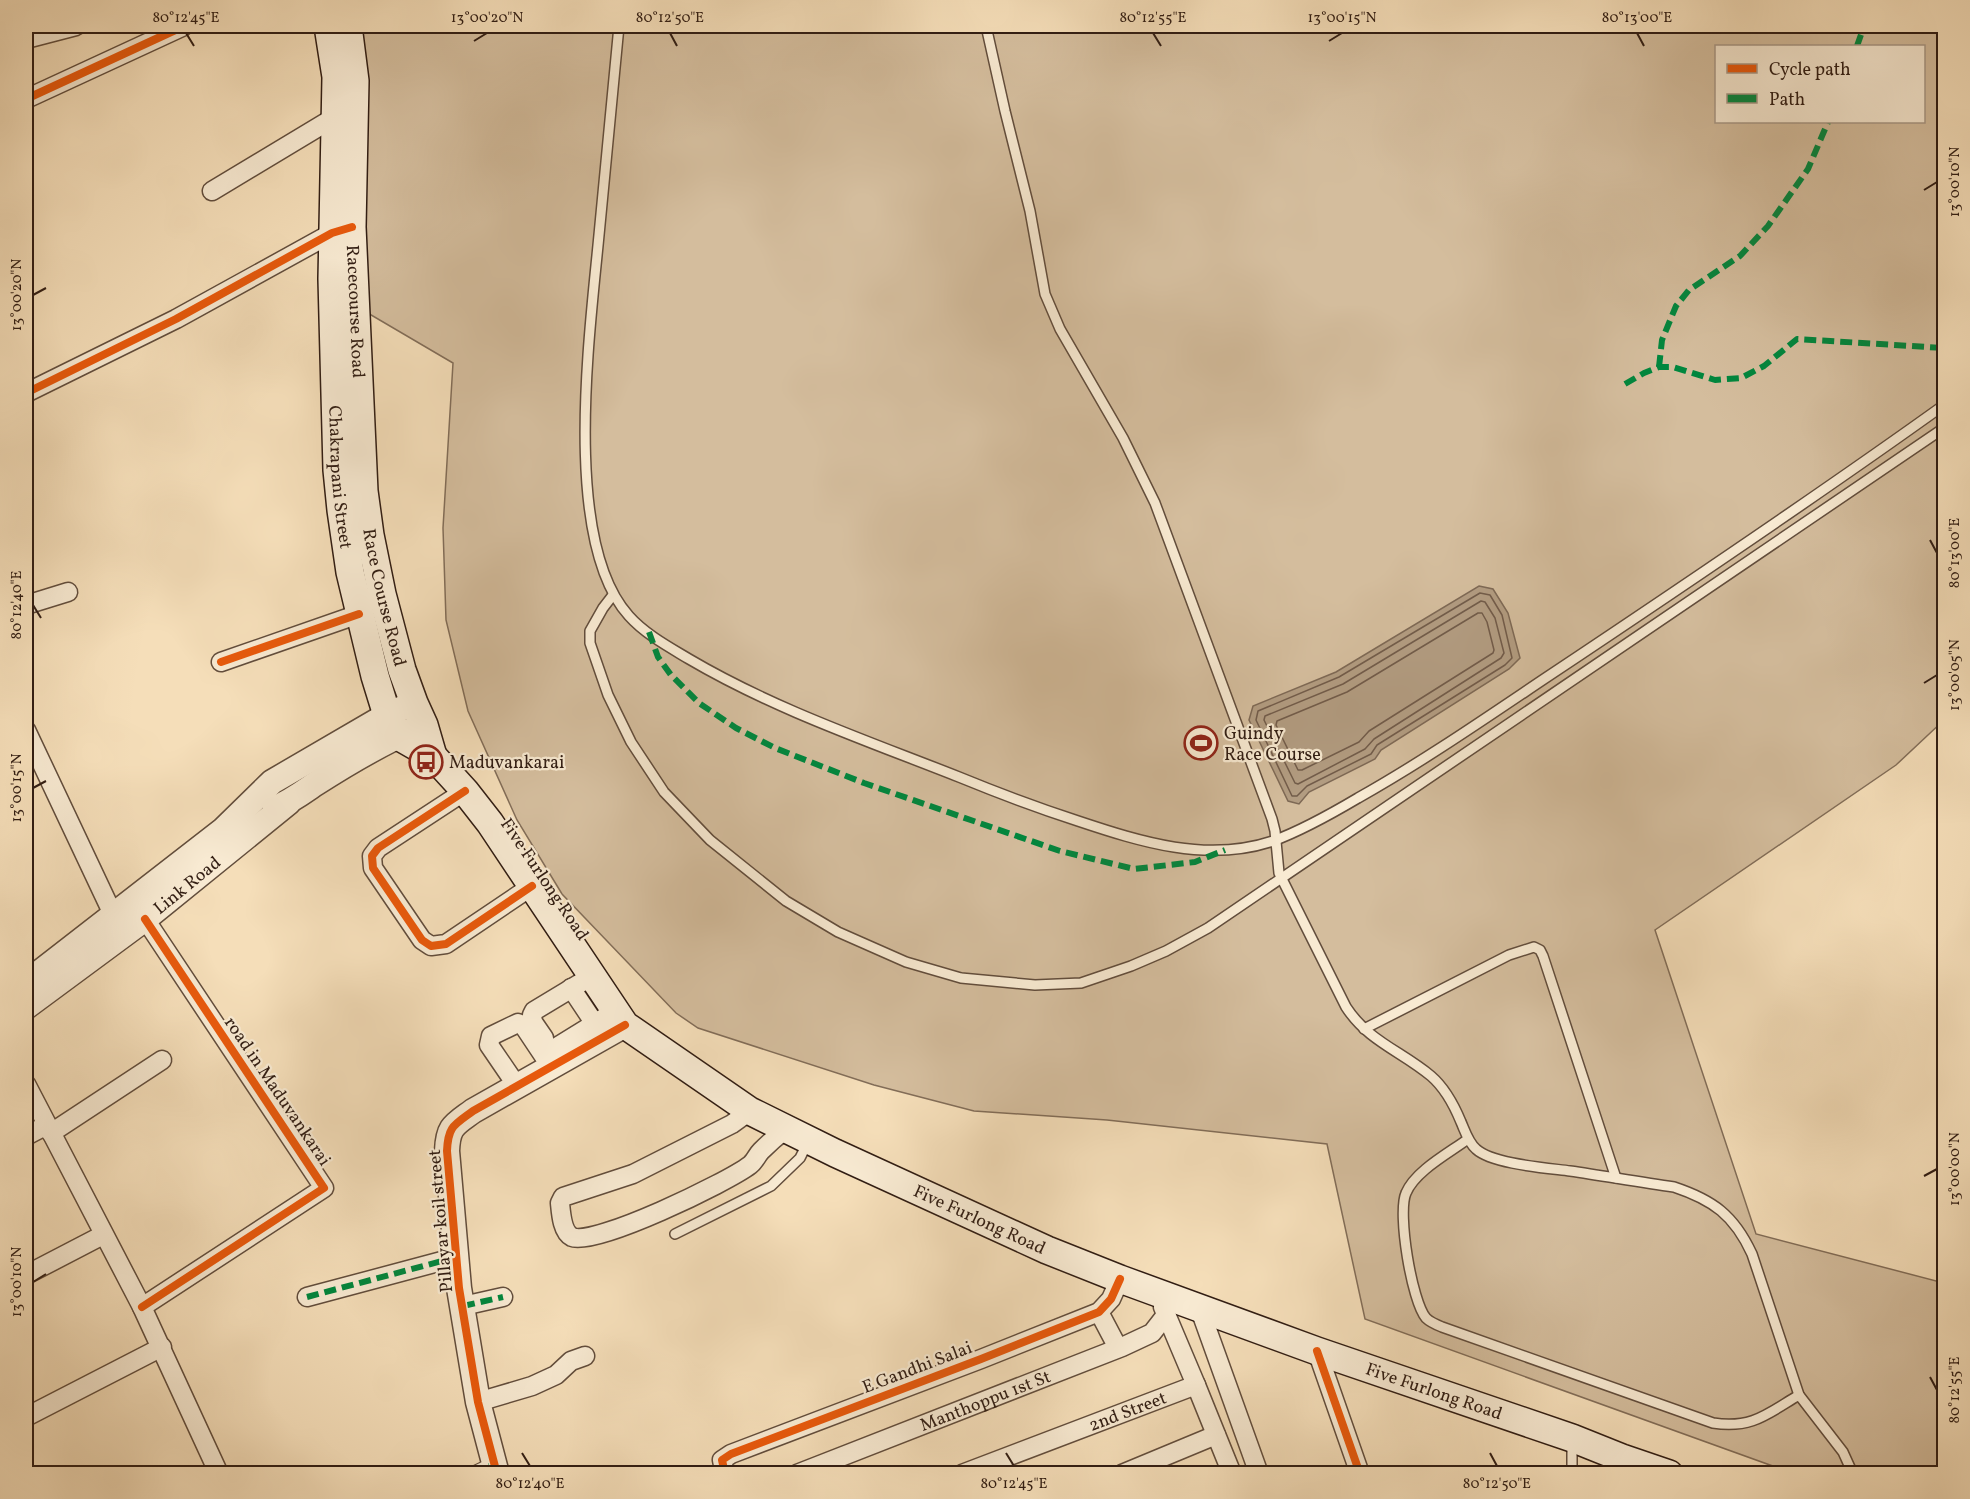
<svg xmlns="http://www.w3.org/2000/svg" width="1970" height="1499" font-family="Vollkorn,serif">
	<rect width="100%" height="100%" fill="#f5deb9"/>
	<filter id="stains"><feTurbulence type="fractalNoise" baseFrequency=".00333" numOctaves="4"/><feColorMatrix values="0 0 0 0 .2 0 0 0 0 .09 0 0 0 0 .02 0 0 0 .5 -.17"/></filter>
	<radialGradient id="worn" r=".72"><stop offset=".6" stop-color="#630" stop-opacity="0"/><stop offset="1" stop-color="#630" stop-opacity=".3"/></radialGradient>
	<path fill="#d4bd9d" stroke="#826d58" stroke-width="1.5" fill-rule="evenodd" d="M343,26H1944V720L1896,765L1655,930L1756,1234L1944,1283V1473H1792L1365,1319L1327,1144L1107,1120L974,1111L874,1085L698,1028L676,1013L562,894L517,820L468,711L446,620L443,528L453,363L366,312ZM1716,46H1924V122H1716Z"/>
	<path fill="#b29c81" stroke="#7e6955" stroke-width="1.5" d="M1479,586L1493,589L1508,613L1520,658L1509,669L1381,750L1375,759L1309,792L1299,804L1288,801L1249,720L1253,706L1336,672Z"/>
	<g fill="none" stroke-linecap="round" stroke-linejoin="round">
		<g stroke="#725c4a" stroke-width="1.5">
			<path d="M1480,593L1490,595L1502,615L1512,658L1505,665L1377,745L1371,754L1307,786L1297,796H1292L1256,720L1258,711L1339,677Z"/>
			<path d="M1481,601L1485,602L1495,618L1504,653L1501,658L1374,739L1365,749L1298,784L1295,783L1264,720L1265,716L1343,684Z"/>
			<path d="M1478,613H1482L1487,622L1494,650L1493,653L1369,731L1359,742L1302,770H1298L1276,725L1277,721L1347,692Z"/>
		</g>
		<g stroke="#624d3c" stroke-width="12">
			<g id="service">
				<path d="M619,26C612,95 606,165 599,235C590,332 561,541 629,616C645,634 669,647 689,659C774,709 868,741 959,777C998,793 1038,808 1078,821C1141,842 1207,863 1273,841C1303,830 1331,814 1358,798C1422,762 1483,720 1544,679C1679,589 1813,499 1944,405"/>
				<path d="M986,26L1005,111L1030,211L1045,294L1060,329L1123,438L1155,503L1272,819L1275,831L1279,873L1346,1007C1368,1041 1401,1051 1431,1076C1445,1088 1454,1105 1461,1122C1465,1131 1468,1142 1476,1149C1492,1164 1547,1168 1570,1171C1604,1176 1639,1182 1674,1187C1713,1200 1734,1215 1752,1254L1799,1395L1843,1452L1853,1474"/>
				<path d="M613,595L603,608L590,631V643L608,695L631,742L664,792L710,840L786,901L838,932L906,962L961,978L1035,985L1081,983L1131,966L1166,951L1208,928L1944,428"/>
				<path d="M1364,1029L1509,955L1534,947L1540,950L1543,956L1616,1178"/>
				<path d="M1468,1139C1449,1153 1415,1171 1406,1193C1397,1213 1412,1302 1426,1318C1430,1322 1437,1325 1442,1327L1713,1423C1752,1429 1767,1414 1799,1395"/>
				<path d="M675,1234L771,1186L800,1158L808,1142"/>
				<path d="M1572,1474V1443"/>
			</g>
		</g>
		<g stroke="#624d3c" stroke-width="16">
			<path id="pedestrian" d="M473,1474L494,1464"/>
		</g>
		<g stroke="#624d3c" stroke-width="21">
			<g id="minor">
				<path d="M26,39L76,26"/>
				<path d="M26,99L184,26"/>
				<path d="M212,191L335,117"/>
				<path d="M26,393L176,319L332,233L341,230"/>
				<path d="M26,605L68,592"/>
				<path d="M221,662L359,614"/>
				<path d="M26,730L109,906"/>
				<path d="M465,791L378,848L372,856L373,868L422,940L431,946L446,944L532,886"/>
				<path d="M571,988L595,1024"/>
				<path d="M544,1038L533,1022L532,1015L534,1011L592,976"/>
				<path d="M552,1050L615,1011"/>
				<path d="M26,1084L142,1307L219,1474"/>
				<path d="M517,1086L489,1045L491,1036L518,1023L523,1025L551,1067"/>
				<path d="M750,1111L732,1124L633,1174L563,1197L560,1203C561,1213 562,1232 572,1237C594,1247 728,1182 750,1165C755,1161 757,1155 761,1151C769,1143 777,1136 786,1129"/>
				<path d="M51,1133L162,1060"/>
				<path d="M26,1136L47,1125"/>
				<path d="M26,1275L103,1235"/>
				<path d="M307,1297L457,1257"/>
				<path d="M463,1306L503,1297"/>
				<path d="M142,1307L324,1188L145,919"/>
				<path d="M1199,1307L1259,1474"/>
				<path d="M1099,1312L1118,1348"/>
				<path d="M1317,1351L1360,1474"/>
				<path d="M1196,1385L1232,1474"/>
				<path d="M478,1402L532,1386L556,1375L571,1361L585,1356"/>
				<path d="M26,1417L162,1347"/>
				<path d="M725,1474L722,1460L731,1454L981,1359L1099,1312L1111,1299L1120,1279"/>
				<path id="s1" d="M797,1474L1122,1347L1152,1333L1166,1315"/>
				<path id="s2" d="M962,1474L1196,1385L1163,1307"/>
				<path d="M1122,1474L1216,1435"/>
			</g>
		</g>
		<g stroke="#624d3c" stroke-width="27">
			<g id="tertiary">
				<path d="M275,808C290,802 302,793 315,784C346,764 380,744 414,729"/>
				<path d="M26,983L223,830L272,782L387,715L414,703"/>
				<path id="s3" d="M26,1007L145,919L288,803"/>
				<path d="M497,1474L478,1402L459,1288L447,1151C448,1126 454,1125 473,1111L625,1025"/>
			</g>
		</g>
		<g stroke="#311d13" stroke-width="30">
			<g id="secondary">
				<path id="s4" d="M328,26L336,77L332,279L337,470L341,510L350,572L375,676L387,715L398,736L433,756L465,791L490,823L625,1025L750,1111L835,1153L1047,1250L1120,1279L1317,1351L1572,1438L1622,1458L1669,1474"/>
				<path id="s5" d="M348,26L355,81L352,227L364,491L370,535L382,594L402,670L414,703L424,725L433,756"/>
			</g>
		</g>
		<use href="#service" stroke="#f8ead2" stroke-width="9"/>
		<use href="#pedestrian" stroke="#f8ead2" stroke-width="14"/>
		<use href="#minor" stroke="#f8ead2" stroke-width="18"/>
		<use href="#tertiary" stroke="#f8ead2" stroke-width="24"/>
		<use href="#secondary" stroke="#f8ead2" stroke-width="27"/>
		<g stroke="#00873e" stroke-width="6" stroke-dasharray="12 6" stroke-linecap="butt">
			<path d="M1857,46L1864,26"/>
			<path d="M1659,367L1662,340L1676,306L1689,290L1740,256L1768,226L1808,169L1828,122"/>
			<path d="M1625,384L1644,373L1659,367H1673L1715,380L1741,378L1764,366L1797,339L1944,348"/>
			<path d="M649,632L658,657L671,675L699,703L736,728L775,748L864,783L1060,851L1134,869L1195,862L1225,850"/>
			<path d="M307,1297L457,1257"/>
			<path d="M463,1306L503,1297"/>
			<path d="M473,1474L494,1464"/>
		</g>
		<g stroke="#f8ead2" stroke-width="11">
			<g id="cycleway">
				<path d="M26,99L184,26"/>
				<path d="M26,393L176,319L332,233L352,227"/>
				<path d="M221,662L359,614"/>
				<path d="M465,791L378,848L372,856L373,868L422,940L431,946L446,944L532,886"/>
				<path d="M142,1307L324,1188L145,919"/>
				<path d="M1317,1351L1360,1474"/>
				<path d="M497,1474L478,1402L459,1288L447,1151C448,1126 454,1125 473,1111L625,1025"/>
				<path d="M725,1474L722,1460L731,1454L981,1359L1099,1312L1111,1299L1120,1279"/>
			</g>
		</g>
		<use href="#cycleway" stroke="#e8590c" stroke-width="8"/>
	</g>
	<path fill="none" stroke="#311d13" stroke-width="2" d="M186,33L194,46M670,33L677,46M1153,33L1161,46M1637,33L1644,46M474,41L487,33M1329,41L1342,33M1924,190L1937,182M33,295L46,288M1930,540L1937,553M33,605L41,618M1924,683L1937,675M33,788L46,781M1924,1176L1937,1169M33,1282L46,1274M1930,1377L1937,1390M522,1453L530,1466M1006,1453L1014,1466M1490,1453L1497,1466"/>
	<defs>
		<g id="stadium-ring" transform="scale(1.725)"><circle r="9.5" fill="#f8ead2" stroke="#8f2418" stroke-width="1.5"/><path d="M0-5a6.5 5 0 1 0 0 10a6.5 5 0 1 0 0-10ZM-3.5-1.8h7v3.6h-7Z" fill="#8f2418"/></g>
		<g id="bus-ring" transform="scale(1.725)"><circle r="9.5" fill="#f8ead2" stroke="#8f2418" stroke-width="1.5"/><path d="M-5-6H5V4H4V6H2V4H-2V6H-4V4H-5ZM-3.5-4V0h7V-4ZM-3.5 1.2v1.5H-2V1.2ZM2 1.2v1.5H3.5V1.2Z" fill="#8f2418"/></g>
	</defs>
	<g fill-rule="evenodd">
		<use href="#stadium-ring" x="1201" y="743"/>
		<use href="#bus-ring" x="426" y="762"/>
	</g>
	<g text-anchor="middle" stroke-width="4.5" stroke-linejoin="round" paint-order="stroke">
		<g font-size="18" fill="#311d13" stroke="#f8ead2">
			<text dy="6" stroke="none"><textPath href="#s5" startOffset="286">Racecourse Road</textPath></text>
			<text dy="6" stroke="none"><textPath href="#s4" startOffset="452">Chakrapani Street</textPath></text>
			<text dy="6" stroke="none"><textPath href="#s5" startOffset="574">Race Course Road</textPath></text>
			<text transform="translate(545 879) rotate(56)" y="6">Five Furlong Road</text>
			<text dy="6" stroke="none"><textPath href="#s3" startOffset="202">Link Road</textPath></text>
			<text transform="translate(278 1091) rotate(56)" y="6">road in Maduvankarai</text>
			<text dy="6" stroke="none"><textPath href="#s4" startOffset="1496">Five Furlong Road</textPath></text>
			<text transform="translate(440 1221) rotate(-95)" y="6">Pillayar koil street</text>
			<text transform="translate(917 1367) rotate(-21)" y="6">E Gandhi Salai</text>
			<text dy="6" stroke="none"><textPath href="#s4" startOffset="1982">Five Furlong Road</textPath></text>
			<text dy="6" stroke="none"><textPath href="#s1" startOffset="202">Manthoppu 1st St</textPath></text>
			<text dy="6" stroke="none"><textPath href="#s2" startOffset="177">2nd Street</textPath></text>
		</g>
		<g font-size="18" fill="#311d13" stroke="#f8ead2" text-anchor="start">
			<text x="1224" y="739">Guindy<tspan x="1224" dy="21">Race Course</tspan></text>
			<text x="449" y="768">Maduvankarai</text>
		</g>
	</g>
	<rect width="1970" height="1499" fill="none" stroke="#f5deb9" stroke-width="66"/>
	<rect x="1715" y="45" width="210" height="78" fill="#f8ead2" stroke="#a89886" stroke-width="1.5"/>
	<rect x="1727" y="64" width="30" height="9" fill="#e8590c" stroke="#a89886" stroke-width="1.5"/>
	<text x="1769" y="75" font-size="18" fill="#311d13">Cycle path</text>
	<rect x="1727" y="94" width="30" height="9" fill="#00873e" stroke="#a89886" stroke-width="1.5"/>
	<text x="1769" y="105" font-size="18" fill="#311d13">Path</text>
	<rect x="33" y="33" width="1904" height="1433" fill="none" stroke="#311d13" stroke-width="2"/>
	<g font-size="15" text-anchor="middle" fill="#311d13">
		<text x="186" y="22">80°12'45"E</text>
		<text x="487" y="22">13°00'20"N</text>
		<text x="670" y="22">80°12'50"E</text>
		<text x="1153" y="22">80°12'55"E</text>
		<text x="1342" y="22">13°00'15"N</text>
		<text x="1637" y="22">80°13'00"E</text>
		<text transform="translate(1954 182) rotate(-90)" y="5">13°00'10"N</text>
		<text transform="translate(16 295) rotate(-90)" y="5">13°00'20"N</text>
		<text transform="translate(1954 553) rotate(-90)" y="5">80°13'00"E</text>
		<text transform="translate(16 605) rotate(-90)" y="5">80°12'40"E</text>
		<text transform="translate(1954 675) rotate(-90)" y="5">13°00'05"N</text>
		<text transform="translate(16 788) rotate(-90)" y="5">13°00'15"N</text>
		<text transform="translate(1954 1169) rotate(-90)" y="5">13°00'00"N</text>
		<text transform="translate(16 1282) rotate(-90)" y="5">13°00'10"N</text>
		<text transform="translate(1954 1390) rotate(-90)" y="5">80°12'55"E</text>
		<text x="530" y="1488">80°12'40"E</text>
		<text x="1014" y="1488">80°12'45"E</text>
		<text x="1497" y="1488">80°12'50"E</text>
	</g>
	<rect width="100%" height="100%" filter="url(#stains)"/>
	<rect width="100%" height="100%" fill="url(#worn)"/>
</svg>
